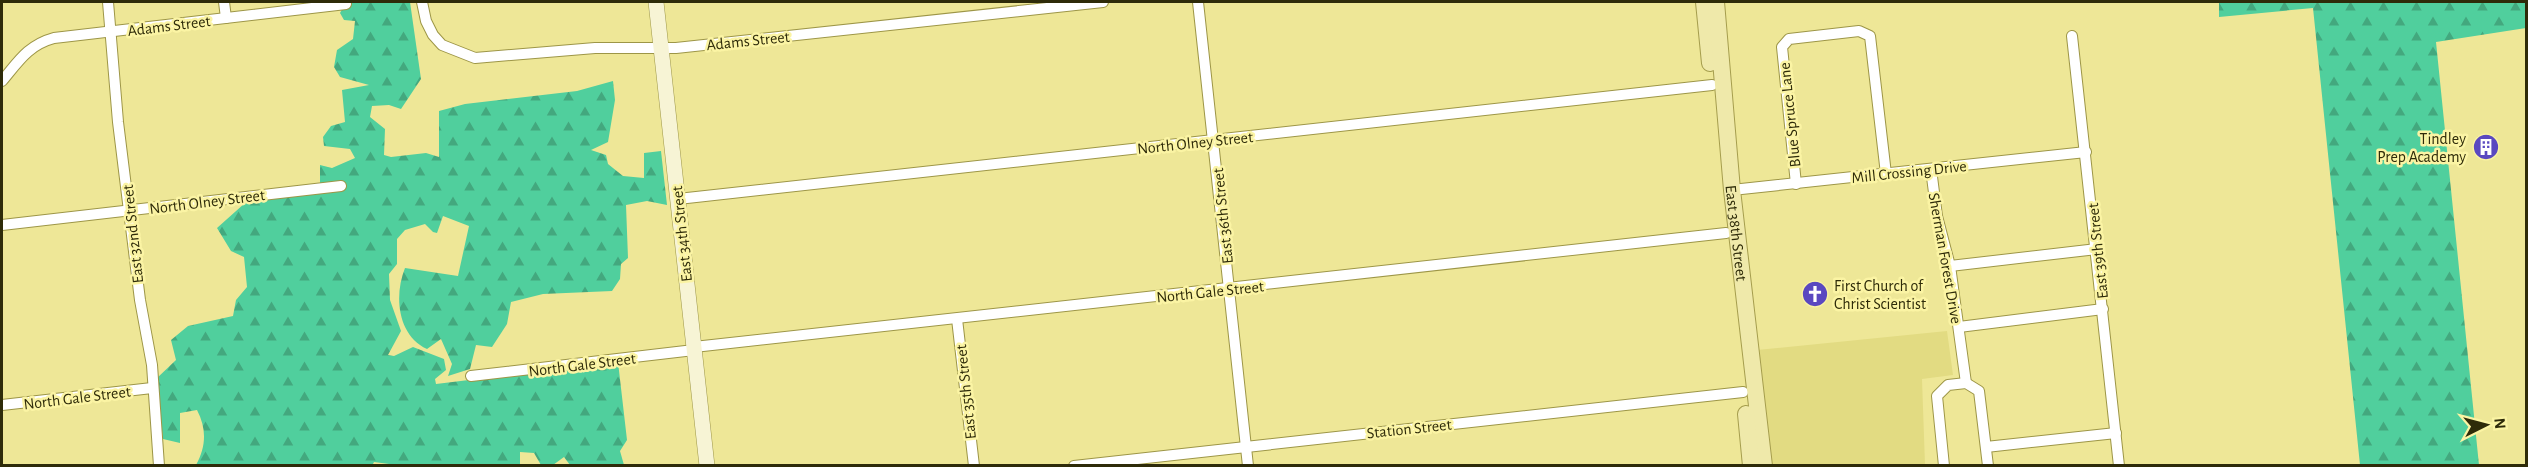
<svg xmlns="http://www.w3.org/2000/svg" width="2528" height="467" font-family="'Alegreya Sans',sans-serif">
	<defs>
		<pattern id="forest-firs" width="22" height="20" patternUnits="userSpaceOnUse" patternTransform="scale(1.5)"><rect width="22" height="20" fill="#50cf9d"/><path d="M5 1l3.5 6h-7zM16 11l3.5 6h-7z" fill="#43a87e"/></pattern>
	</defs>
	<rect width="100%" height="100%" fill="#eee797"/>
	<path fill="#e2db82" d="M1947,331L1953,375L1922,379L1925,465H1772L1757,350Z"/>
	<g fill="url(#forest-firs)">
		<path d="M343,2H410L421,79L401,109L389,105L372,106L370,117L385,129L384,155L391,157L426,153L439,157V111L465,104L577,91L613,81L615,100L608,142L591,150L606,155L608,164L623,176L644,178V153L661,151L667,205L647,201L626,205L628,258L621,264L620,279L612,291L543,294L511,302L507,324L492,347L476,345L470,369L448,376L452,364L441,339L427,349C397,335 394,295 405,268L458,276L469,226L443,216L437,233L433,232L425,224L405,230L397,239V264L389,274L390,300L401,331L388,355L394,356L413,347L444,359L446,370L435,379L436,384L618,362L627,440L620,451L624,465H570L564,457L553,465H541L534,453L520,452V466H404L374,462L372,466L196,465C206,447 207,429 197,410L180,413V443L163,439L156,379L176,360L171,340L188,326L233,316L236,300L247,287L244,257L231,251L217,228L245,203L320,193V165L332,168L355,158L350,149L324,146L323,137L331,126L345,122L342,90L369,85L340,77L334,67L337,50L353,39L355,21L344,20L340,13L345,4Z"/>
		<path d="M2219,2H2526V28L2436,42L2479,465H2360L2313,8L2219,17Z"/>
	</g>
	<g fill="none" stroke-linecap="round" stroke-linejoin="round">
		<g stroke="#9d9647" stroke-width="12">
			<g id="street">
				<path d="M108,2L118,122L140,300L152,365L159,466"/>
				<path d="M224,2L226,18"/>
				<path d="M422,2L426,21L433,35L442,45L475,58L595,48H676L1103,2"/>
				<path d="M1198,2L1248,466"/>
				<path d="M2072,36L2119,466"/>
				<path d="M2,81C18,62 28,45 54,38L346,4"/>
				<path d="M1931,169L1937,216L1950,266L1966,383"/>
				<path d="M1796,184L1782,47L1789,39L1859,31L1870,36L1886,174"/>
				<path d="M1732,190L2086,152"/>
				<path d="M678,199L1712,85"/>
				<path d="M2,225L341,186"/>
				<path d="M1950,266L2097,249"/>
				<path d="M957,319L974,466"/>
				<path d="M1959,327L2103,309"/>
				<path d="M694,347L1726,233"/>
				<path d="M471,376L694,350"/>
				<path d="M2,405L152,388"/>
				<path d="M1986,447L2116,433"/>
				<path d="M1074,466L1743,392"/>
				<path d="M1944,466L1937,396L1948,385L1966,383L1979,391L1988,466"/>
			</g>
		</g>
		<g stroke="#9d9647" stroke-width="16">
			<path id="secondary" d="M656,2L707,466"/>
		</g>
		<g stroke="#a59d4d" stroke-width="18">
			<g id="primary">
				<path d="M1704,2L1710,63"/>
				<path id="s1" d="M1716,2L1732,190L1764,466"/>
				<path d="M1746,414L1751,466"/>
			</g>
		</g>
		<use href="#street" stroke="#fff" stroke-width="10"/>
		<use href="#secondary" stroke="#f7f4d5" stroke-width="15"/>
		<use href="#primary" stroke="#efe9aa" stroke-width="16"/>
	</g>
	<defs>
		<g id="building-disc" transform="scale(1.35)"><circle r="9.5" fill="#5a48c0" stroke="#fbf4a4"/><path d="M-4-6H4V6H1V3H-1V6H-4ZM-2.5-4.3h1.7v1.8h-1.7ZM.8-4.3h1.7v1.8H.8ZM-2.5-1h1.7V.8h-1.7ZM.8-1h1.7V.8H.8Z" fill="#fff"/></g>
		<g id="church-disc" transform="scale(1.35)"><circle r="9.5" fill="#5a48c0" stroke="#fbf4a4"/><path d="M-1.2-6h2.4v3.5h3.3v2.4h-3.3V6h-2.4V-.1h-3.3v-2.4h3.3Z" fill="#fff"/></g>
	</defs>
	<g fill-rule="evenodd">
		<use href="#building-disc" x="2486" y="147"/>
		<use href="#church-disc" x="1815" y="294"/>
	</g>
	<g text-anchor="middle" stroke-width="5" stroke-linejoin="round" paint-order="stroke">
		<g font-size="16" fill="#2e2b09" stroke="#fbf4a4">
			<text transform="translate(169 25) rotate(-7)" y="6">Adams Street</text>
			<text transform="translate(748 40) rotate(-6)" y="6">Adams Street</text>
			<text transform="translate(1789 115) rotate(-96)" y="6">Blue Spruce Lane</text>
			<text transform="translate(1195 142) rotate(-6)" y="6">North Olney Street</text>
			<text transform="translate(1909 171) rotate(-6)" y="6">Mill Crossing Drive</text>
			<text transform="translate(207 201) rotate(-7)" y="6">North Olney Street</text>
			<text transform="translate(1222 216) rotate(-96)" y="6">East 36th Street</text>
			<text transform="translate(132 234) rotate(-96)" y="6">East 32nd Street</text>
			<text transform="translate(681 234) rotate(-96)" y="6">East 34th Street</text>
			<text dy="6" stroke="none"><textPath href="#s1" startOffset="232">East 38th Street</textPath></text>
			<text transform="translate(2097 251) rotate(-96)" y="6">East 39th Street</text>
			<text transform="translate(1946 258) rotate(80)" y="6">Sherman Forest Drive</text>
			<text transform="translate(1210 291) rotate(-6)" y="6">North Gale Street</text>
			<text transform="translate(582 364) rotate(-7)" y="6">North Gale Street</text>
			<text transform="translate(965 392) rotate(-96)" y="6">East 35th Street</text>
			<text transform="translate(77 397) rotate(-7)" y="6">North Gale Street</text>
			<text transform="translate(1409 428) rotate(-6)" y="6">Station Street</text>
		</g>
		<g font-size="16" fill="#2e2b09" stroke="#fbf4a4" text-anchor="end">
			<text x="2466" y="144">Tindley<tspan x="2466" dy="18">Prep Academy</tspan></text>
			<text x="1834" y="291" text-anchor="start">First Church of<tspan x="1834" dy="18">Christ Scientist</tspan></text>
		</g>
	</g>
	<rect width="2528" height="467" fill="none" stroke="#2e2b09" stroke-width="6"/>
	<g transform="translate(2486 425) rotate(84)" stroke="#fbf4a4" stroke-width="4.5" paint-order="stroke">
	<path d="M0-4.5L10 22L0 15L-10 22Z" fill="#2e2b09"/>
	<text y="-9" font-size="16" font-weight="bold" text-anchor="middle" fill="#2e2b09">N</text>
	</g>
</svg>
